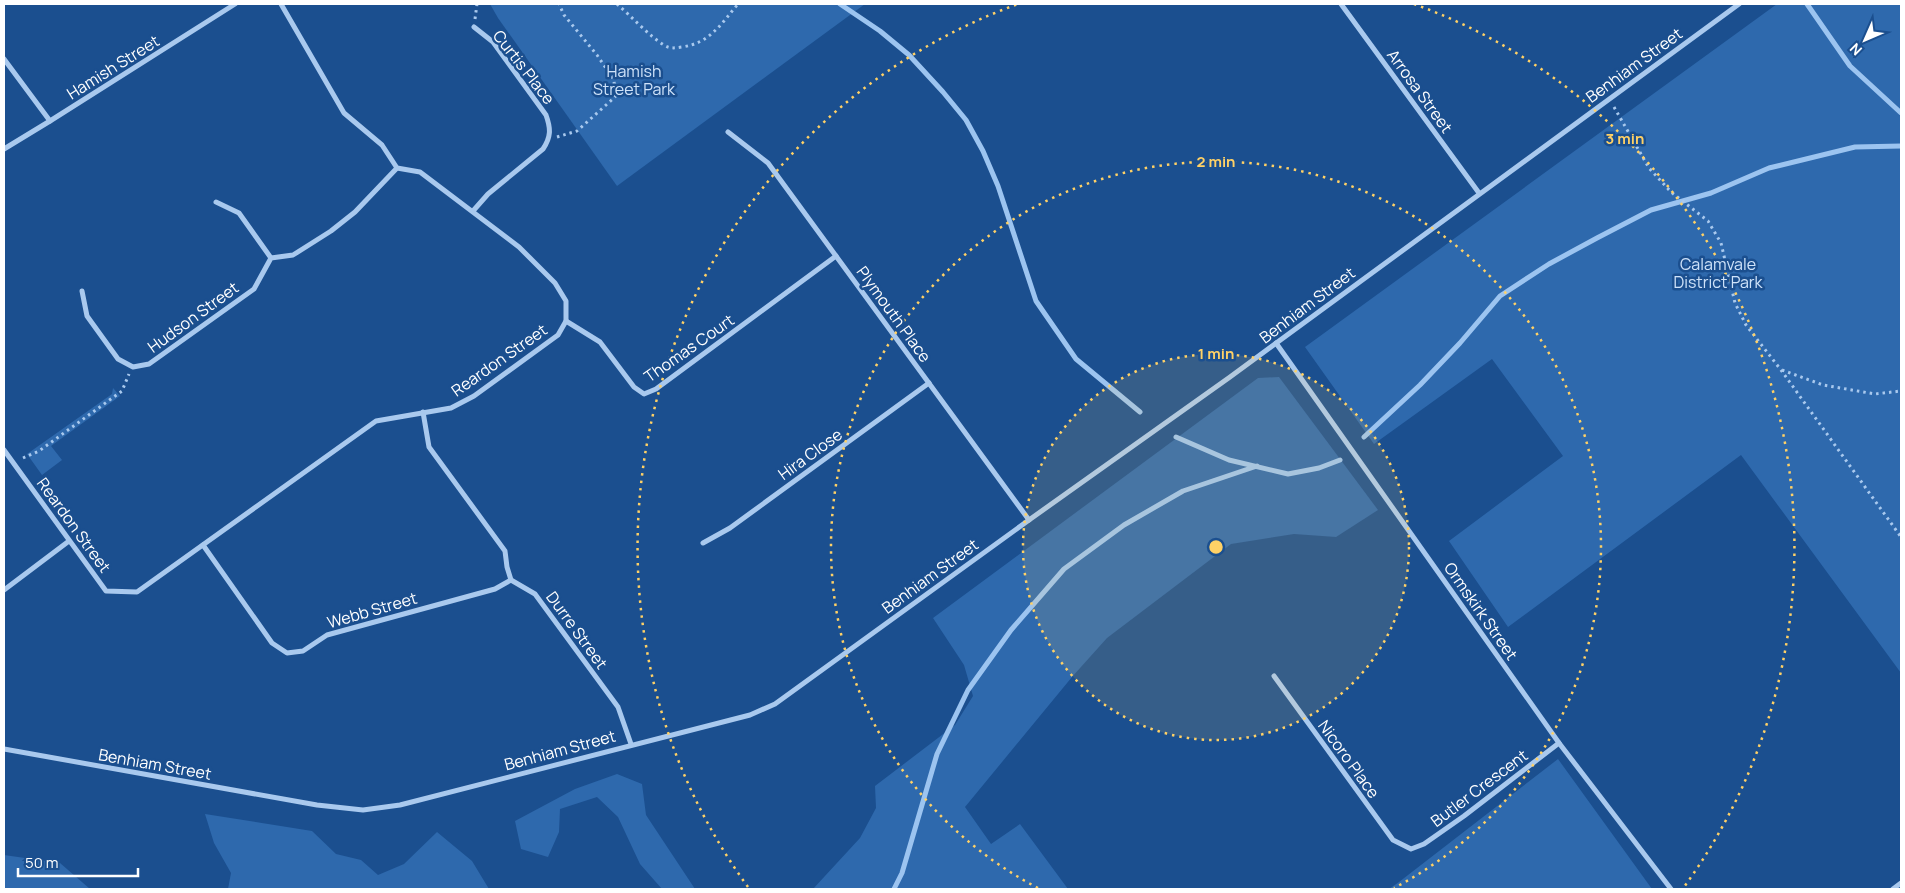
<svg xmlns="http://www.w3.org/2000/svg" width="1905" height="893" font-family="Manrope,sans-serif">
	<rect width="100%" height="100%" fill="#1b4f8f"/>
	<g fill="#2e69ad">
		<path d="M490,4H865L617,186L498,18Z"/>
		<path d="M1777,4H1901V673L1741,455L1508,627L1449,541L1563,456L1492,359L1374,444L1305,347Z"/>
		<path d="M1279,377L1378,510L1336,537L1294,534L1231,544L1107,638L1072,677L965,807L991,844L1020,824L1068,889H813L860,838L876,808L875,786L955,725L973,696L964,665L933,618L1258,378Z"/>
		<path d="M113,388L120,396L51,446L62,460L42,475L27,454L112,394Z"/>
		<path d="M1558,759L1652,889H1389L1399,882Z"/>
		<path d="M617,774L642,784L646,815L695,889H662L640,864L618,817L597,797L560,809L559,832L548,857L521,849L515,821L575,789Z"/>
		<path d="M205,814L312,831L336,854L361,860L378,875L404,864L437,832L472,861L489,889H228L231,873L214,843Z"/>
		<path d="M4,855L60,863L90,889H4Z"/>
	</g>
	<g fill="none" stroke-linecap="round" stroke-linejoin="round">
		<g stroke="#9cc4f0" stroke-width="5">
			<path d="M840,4L880,31L909,55L943,92L966,120L983,151L998,186L1036,301L1076,359L1140,412"/>
			<path d="M1807,4L1850,66L1901,113"/>
			<path d="M1176,437L1229,460L1288,474L1319,468L1340,460"/>
			<path d="M1364,437L1420,385L1460,343L1500,296L1549,264L1597,238L1651,210L1711,193L1769,168L1855,147L1901,146"/>
			<path d="M894,889L902,873L937,754L968,690L1011,630L1064,569L1124,525L1183,491L1257,466"/>
		</g>
		<g stroke="#a9c9ee" stroke-width="3" stroke-dasharray="2.5 4" stroke-linecap="butt">
			<path d="M617,4C631,16 649,36 664,45C670,49 675,48 682,47C710,43 721,24 738,4"/>
			<path d="M475,19L477,4"/>
			<path d="M1614,107L1649,168L1671,192L1708,221L1721,243L1735,303L1746,325L1781,370L1901,537"/>
			<path d="M557,137L577,131L615,97L614,80L597,55L564,15L559,4"/>
			<path d="M1782,370L1823,385L1875,394L1901,391"/>
			<path d="M23,458L39,451L122,391L129,374"/>
		</g>
		<g stroke="#a9c9ee" stroke-width="5">
			<path d="M1341,4L1479,193"/>
			<path d="M4,59L50,121"/>
			<path d="M728,132L768,163L1029,520"/>
			<path d="M4,149L50,121L235,4"/>
			<path d="M216,202L239,213L271,258"/>
			<path d="M473,211L488,194L543,149C551,137 551,129 546,115L493,42L474,27"/>
			<path d="M82,291L87,316L118,359L133,367L149,364L254,289L271,258L293,255L331,231L355,212L397,168"/>
			<path d="M566,321L600,342L634,387L644,394L656,389L836,256"/>
			<path d="M1276,343L1559,743L1671,889"/>
			<path d="M423,412L429,447L505,551L507,567L511,580L535,594L618,707L631,744"/>
			<path d="M4,450L106,591L137,592L376,421L451,408L474,396L558,335L566,321V301L555,283L519,247L420,172L397,168L382,145L344,113L281,4"/>
			<path d="M703,543L730,528L929,383"/>
			<path d="M203,545L272,643L287,653L303,651L327,635L495,589L511,580"/>
			<path d="M4,590L69,541"/>
			<path d="M1274,676L1393,840L1411,849L1424,844L1464,816L1559,743"/>
			<path d="M4,749L317,805L363,810L400,805L750,715L775,704L1029,520L1230,377L1739,4"/>
			<path d="M1893,889L1901,883"/>
		</g>
	</g>
	<circle cx="1216" cy="547" r="193" fill="#ffd166" fill-opacity=".12"/>
	<g fill="none" stroke="#ffd166" stroke-width="2.5" stroke-dasharray="2.5 5">
		<circle cx="1216" cy="547" r="193"/>
		<path d="M1038 888A385 385 0 1 1 1394 888"/>
		<path d="M748 887A578 578 0 0 1 1018 4M1414 4A578 578 0 0 1 1684 887"/>
	</g>
	<g text-anchor="middle" stroke-width="5" stroke-linejoin="round" paint-order="stroke">
		<g font-size="16" fill="#fff" stroke="#1b4f8f">
			<text transform="translate(1634 65) rotate(-36)" y="6">Benhiam Street</text>
			<text transform="translate(113 67) rotate(-32)" y="6">Hamish Street</text>
			<text transform="translate(524 67) rotate(52)" y="6">Curtis Place</text>
			<text transform="translate(1420 91) rotate(54)" y="6">Arrosa Street</text>
			<text transform="translate(1307 305) rotate(-37)" y="6">Benhiam Street</text>
			<text transform="translate(894 314) rotate(54)" y="6">Plymouth Place</text>
			<text transform="translate(193 317) rotate(-36)" y="6">Hudson Street</text>
			<text transform="translate(689 348) rotate(-35)" y="6">Thomas Court</text>
			<text transform="translate(499 360) rotate(-35)" y="6">Reardon Street</text>
			<text transform="translate(810 454) rotate(-36)" y="6">Hira Close</text>
			<text transform="translate(74 525) rotate(54)" y="6">Reardon Street</text>
			<text transform="translate(930 576) rotate(-36)" y="6">Benhiam Street</text>
			<text transform="translate(372 610) rotate(-16)" y="6">Webb Street</text>
			<text transform="translate(1481 611) rotate(55)" y="6">Ormskirk Street</text>
			<text transform="translate(577 630) rotate(54)" y="6">Durre Street</text>
			<text transform="translate(560 750) rotate(-15)" y="6">Benhiam Street</text>
			<text transform="translate(1349 759) rotate(54)" y="6">Nicoro Place</text>
			<text transform="translate(155 764) rotate(10)" y="6">Benhiam Street</text>
			<text transform="translate(1479 788) rotate(-37)" y="6">Butler Crescent</text>
		</g>
		<g font-size="16" fill="#cfe3fa" stroke="#1b4f8f">
			<text x="634" y="77">Hamish<tspan x="634" dy="18">Street Park</tspan></text>
			<text x="1718" y="270">Calamvale<tspan x="1718" dy="18">District Park</tspan></text>
		</g>
	</g>
	<circle cx="1216" cy="547" r="8" fill="#ffd166" stroke="#1b4f8f" stroke-width="2.5"/>
	<g font-size="15" text-anchor="middle" font-weight="bold" fill="#ffd166" stroke="#1b4f8f" stroke-width="5" stroke-linejoin="round" paint-order="stroke">
		<text x="1625" y="144">3 min</text>
		<text x="1216" y="167">2 min</text>
		<text x="1216" y="359">1 min</text>
	</g>
	<rect width="1905" height="893" fill="none" stroke="#ffffff" stroke-width="10"/>
	<g transform="translate(1865 40) rotate(225)" stroke="#1b4f8f" stroke-width="4" paint-order="stroke">
	<path d="M0-4L9 19L0 12L-9 19Z" fill="#ffffff"/>
	<text y="-8" font-size="14" font-weight="bold" text-anchor="middle" fill="#ffffff">N</text>
	</g>
	<path d="M18 868v8h120v-8" fill="none" stroke="#ffffff" stroke-width="2.5"/>
	<text x="25" y="868" font-size="15" fill="#ffffff" stroke="#1b4f8f" stroke-width="4" paint-order="stroke">50 m</text>
</svg>
